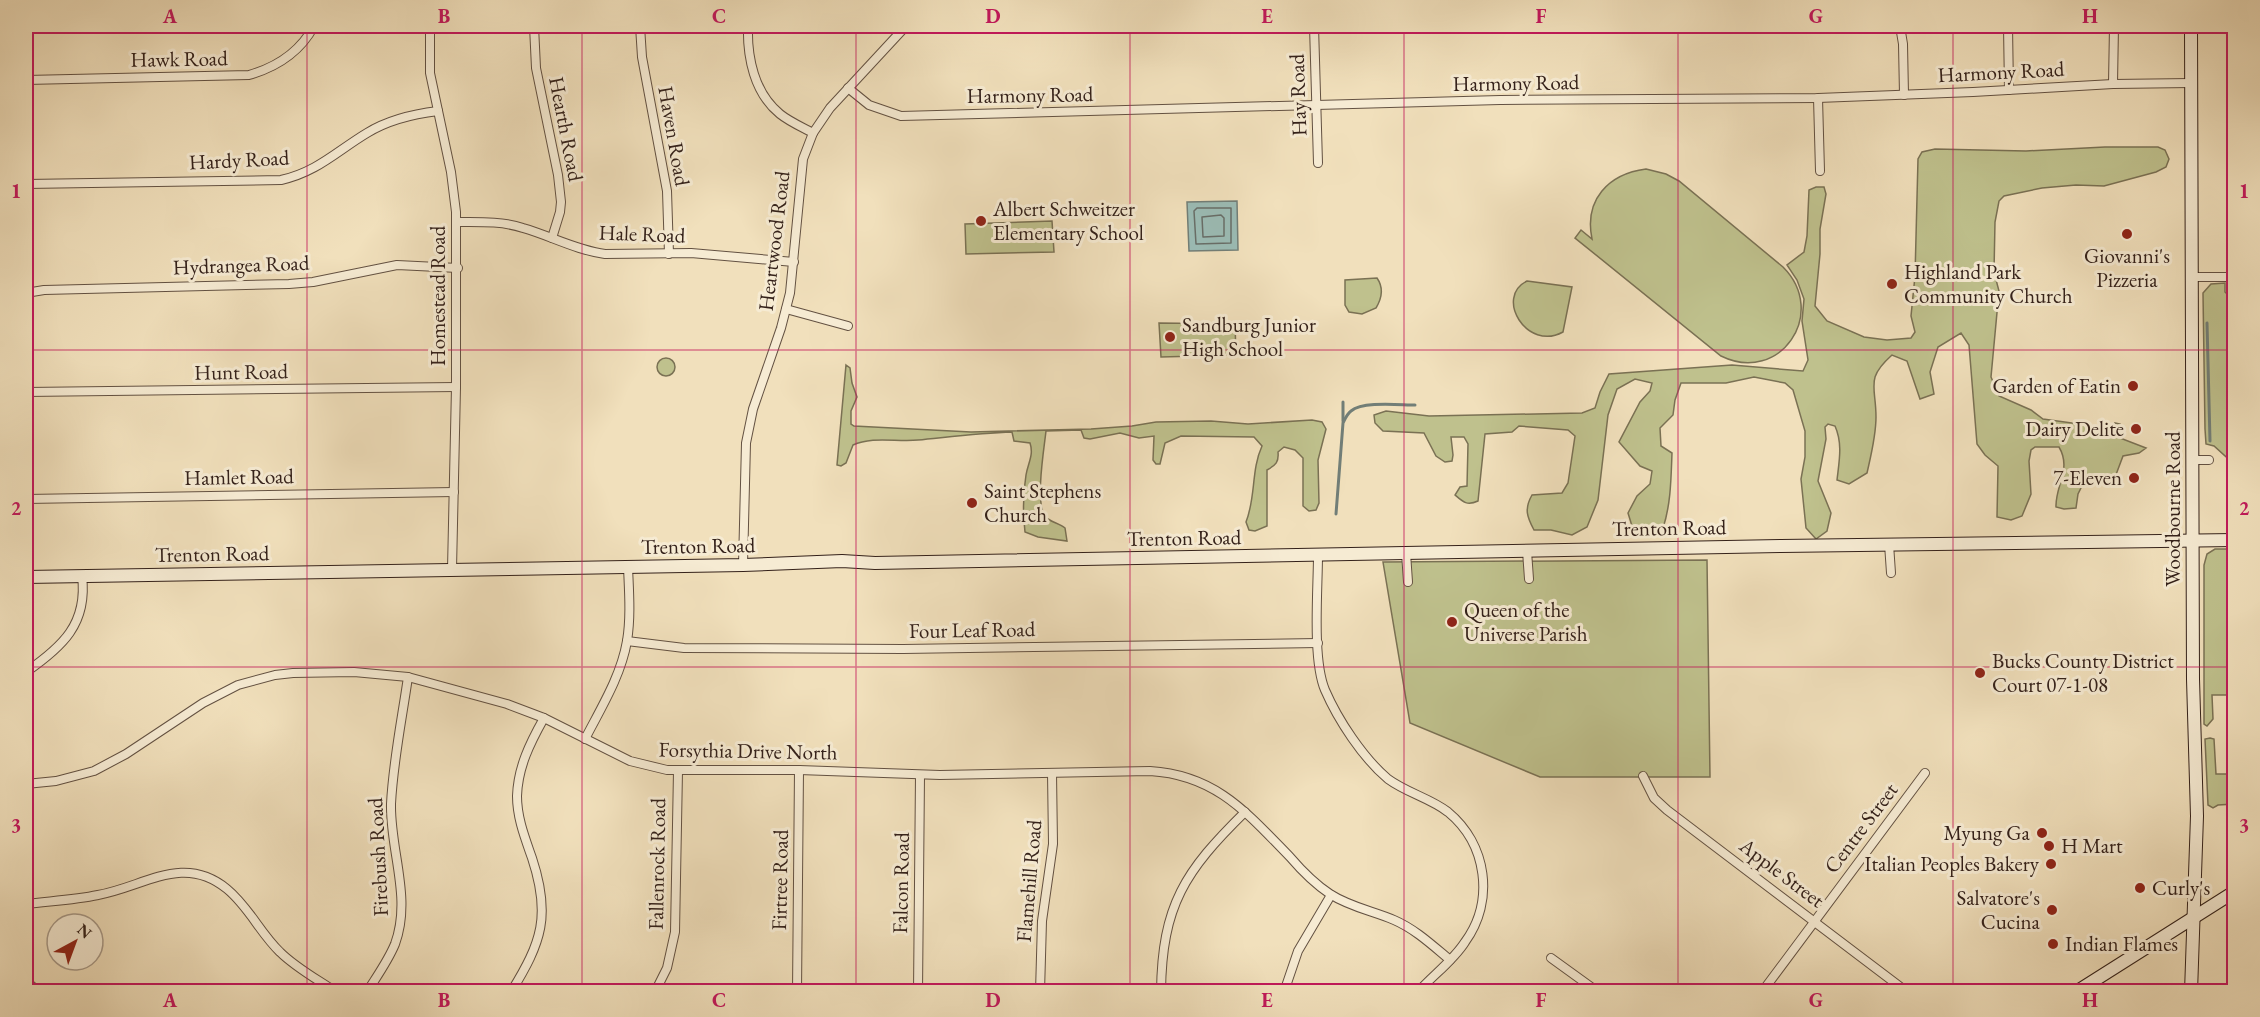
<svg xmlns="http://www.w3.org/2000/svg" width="2260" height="1017" font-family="'EB Garamond',serif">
	<rect width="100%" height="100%" fill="#f1e0bc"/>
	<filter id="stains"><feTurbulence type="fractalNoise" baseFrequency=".00333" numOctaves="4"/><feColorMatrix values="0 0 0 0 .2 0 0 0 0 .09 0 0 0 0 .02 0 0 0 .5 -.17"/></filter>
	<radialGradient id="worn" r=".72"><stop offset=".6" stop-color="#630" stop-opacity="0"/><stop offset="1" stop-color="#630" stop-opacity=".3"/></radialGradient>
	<g fill="#bfc18d" stroke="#7a7154" stroke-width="1.5">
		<path d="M2105,147H2158L2165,150L2169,159L2166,167L2156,172L2104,186L2076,185L2042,188L2004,196L1999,201L1995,222L1994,272L1999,291L1991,377L1999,396L2031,410L2043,419L2115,429V423L2120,424V438L2146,448L2139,453L2123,456L2114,480L2097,477L2086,478L2078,494L2076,508L2064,509L2056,507C2055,486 2072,469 2059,447H2035L2031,450L2029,461L2031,494L2022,516L2011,520L1997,517L1998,466L1985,455L1977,444L1969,345L1961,333L1938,347L1930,372L1934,394L1920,399L1907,361L1892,355C1865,379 1876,386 1876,417C1876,436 1871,455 1867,473L1849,484L1837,480C1839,462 1843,444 1835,426L1828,424L1825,427L1826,439L1818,481L1831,513L1827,531L1816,539L1806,528L1801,479L1805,457V431L1793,390L1785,383L1754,377L1726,383H1681L1675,400L1673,415L1660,428L1661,446L1672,453C1671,478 1671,504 1663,528C1651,531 1643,532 1632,526L1628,513L1637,496L1650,484L1652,471L1640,466L1619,442L1640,402L1650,391L1652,383L1635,379L1617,389L1608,415L1598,500L1587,527L1572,535L1551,530H1534C1527,517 1524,509 1532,495L1562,493L1568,483L1575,436L1568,430L1519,426L1512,432L1485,434L1478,501C1467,506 1463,502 1455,495L1460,487L1467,486L1468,444L1464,437H1451L1453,455L1452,461L1445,462L1436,456L1424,433L1383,431L1375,423L1374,415L1386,411L1429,416L1582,413L1595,408L1600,392L1609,374L1732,365L1803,371L1808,360L1802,321L1804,299L1797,280L1787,265L1804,252L1807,236L1809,190L1816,187H1824L1826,194L1820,229V254L1815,306L1827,321L1864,337L1887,340L1911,338L1915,332L1911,316L1915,276L1918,159L1922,152L1935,149L2026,151Z"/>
		<path d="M1646,169L1666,174L1679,181L1783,267C1829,313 1780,385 1721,356L1575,238L1581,230L1592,239C1584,200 1608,174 1646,169Z"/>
		<path d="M1052,221L1054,252L966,254L965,224Z"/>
		<path d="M1377,278C1384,288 1382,298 1376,308L1362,314L1349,312L1345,305V280Z"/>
		<path d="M1527,281L1572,287L1563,332C1527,352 1494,297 1527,281Z"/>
		<path d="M2225,283V292L2233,300L2234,299V464L2214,446L2206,444L2205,429L2203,293L2211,284Z"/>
		<path d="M1159,323L1235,324L1236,355L1161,357Z"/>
		<circle cx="666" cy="367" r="9"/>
		<path d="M846,365L850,368L852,383L857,397L851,411V424L854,426L971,432L1091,429L1132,426L1156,422L1211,421L1248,424L1312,420L1322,422L1326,429L1318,460L1319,503L1316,510L1309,511L1303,506V458L1295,450L1284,447L1278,452C1279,462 1276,465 1267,470V526L1255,531L1249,530L1246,522C1256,497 1251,470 1262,446L1254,437L1181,436L1165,443L1160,464H1156L1153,460L1154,436L1139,438L1120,433L1090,439L1084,438L1081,430L1046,431C1044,449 1035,503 1045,516C1049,522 1059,523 1065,528L1067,541L1038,537L1025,532C1023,514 1023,493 1026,475C1028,463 1034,455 1030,443L1014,441L1012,432C980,433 949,437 918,440C896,442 872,436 853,445L846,463L841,466L837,465Z"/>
		<path d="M2215,549H2234V695H2212L2213,719L2207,726L2204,724V565L2207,554Z"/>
		<path d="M1707,560L1710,777H1540L1410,723L1383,562Z"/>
		<path d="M2210,738L2214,739L2216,774H2234V804L2218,805L2213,808L2208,805L2205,739Z"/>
	</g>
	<path fill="#9bbcb5" stroke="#727e77" stroke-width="1.5" d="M1237,201L1238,250L1189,251L1187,202Z"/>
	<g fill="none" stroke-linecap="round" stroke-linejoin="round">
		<g stroke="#686e68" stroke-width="1.5">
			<path d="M1197,208H1231V243L1196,244L1194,211Z"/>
			<path d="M1221,215L1224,218V236L1203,237L1202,217Z"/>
		</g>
		<g stroke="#727e77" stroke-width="3">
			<path d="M2207,323L2210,441"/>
			<path d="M1343,421V402"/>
			<path d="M1336,514L1343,423C1345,419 1347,414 1351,411C1363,401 1399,405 1415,405"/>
		</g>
		<g stroke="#635142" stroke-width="10">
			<g id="minor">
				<path d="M430,26V73L451,172L456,212V387L452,569"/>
				<path d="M534,26L536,68L558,175L561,202L560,212L552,238"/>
				<path d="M640,26L642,57L667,191L669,254"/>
				<path d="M748,26C747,57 754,93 780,114C790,122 802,127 813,133"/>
				<path d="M1314,26L1318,163"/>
				<path d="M1900,26L1903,44L1904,95"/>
				<path d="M2008,26L2009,90"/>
				<path d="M26,80L249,75C277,67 300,52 314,26"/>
				<path d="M2113,84L2114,26"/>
				<path d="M848,88L869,105L901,116L1500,100L1818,98L1973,92L2113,84L2191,83"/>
				<path d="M1818,98L1820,171"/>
				<path d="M26,184L281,180C317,172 337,151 367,133C388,120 413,114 438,111"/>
				<path d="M457,222C479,222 502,221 523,228C551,236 576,250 605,254L691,253L794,262"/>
				<path d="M2191,277H2234"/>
				<path d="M26,293L44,290L289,284L313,282L397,265L458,268"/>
				<path d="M786,309L848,326"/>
				<path d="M26,392L456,387"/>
				<path d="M2193,460H2209"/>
				<path d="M26,499L454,492"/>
				<path d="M1889,544L1891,573"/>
				<path d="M1527,551L1529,579"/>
				<path d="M1406,553L1408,582"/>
				<path d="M1318,555C1318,590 1312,659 1325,690C1338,720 1363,758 1388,779C1407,793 1430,798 1448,812C1487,844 1495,901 1465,942C1453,961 1433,975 1418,992"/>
				<path d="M743,565L746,443L753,409L781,328L790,293L803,159L813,133L830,108L906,26"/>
				<path d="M627,641L684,648L903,649L1318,643"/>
				<path d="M26,672C62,647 88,624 82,576"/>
				<path d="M585,739C601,708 621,676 627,641C631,617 629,591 628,567"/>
				<path d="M1643,776L1654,798L1667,810L1907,992"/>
				<path d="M26,784L56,781L94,771L126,754L203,703L238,685L275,675L293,673L354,672L408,677L507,704L544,718L630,761L667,770H799L940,775L1150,771C1216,775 1247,813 1290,857C1302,871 1315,884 1330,894C1350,907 1373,911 1394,920C1415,929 1432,945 1450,960"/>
				<path d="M26,904C50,901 74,900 98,895C144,887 183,853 227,889C249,907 260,933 280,952C296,968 317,979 336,992"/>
				<path d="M1551,958L1598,992"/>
				<path d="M26,981L39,992"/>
				<path d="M367,992C377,976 388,961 395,944C412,898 390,851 391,804C393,762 402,719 408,677"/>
				<path d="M511,992C542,942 551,915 532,858C525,838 517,818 517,796C518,767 530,743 544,718"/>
				<path d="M655,992L667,968L675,932L678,771"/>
				<path d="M797,992L799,770"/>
				<path d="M918,992L920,775"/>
				<path d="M1040,992L1042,921L1053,844L1052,773"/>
				<path d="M1161,992C1162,905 1185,871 1245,812"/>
				<path d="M1284,992L1298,951L1331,895"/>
				<path d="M1762,992L1925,773"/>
			</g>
		</g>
		<g stroke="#34211a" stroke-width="14">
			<g id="secondary">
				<path d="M26,577L743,565L842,561L875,563L1781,546L2234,540"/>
				<path d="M2076,992L2234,892"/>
				<path d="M2191,992L2197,816L2193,679L2191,26"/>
			</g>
		</g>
		<use href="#minor" stroke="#f6ebd3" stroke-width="8"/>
		<use href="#secondary" stroke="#f6ebd3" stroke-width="12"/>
	</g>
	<path fill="none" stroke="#c2185b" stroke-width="1.5" stroke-opacity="0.55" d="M307,26V992M582,26V992M856,26V992M1130,26V992M1404,26V992M1678,26V992M1953,26V992M26,350H2234M26,667H2234"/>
	<g fill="#8f2418" stroke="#f6ebd3" stroke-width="2">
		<circle cx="981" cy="221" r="6"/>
		<circle cx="2127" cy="234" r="6"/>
		<circle cx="1892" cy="284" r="6"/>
		<circle cx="1170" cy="337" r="6"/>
		<circle cx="2133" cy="386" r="6"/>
		<circle cx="2136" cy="429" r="6"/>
		<circle cx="2134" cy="478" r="6"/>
		<circle cx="972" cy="503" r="6"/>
		<circle cx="1452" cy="622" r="6"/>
		<circle cx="1980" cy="673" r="6"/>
		<circle cx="2042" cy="833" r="6"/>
		<circle cx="2049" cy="846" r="6"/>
		<circle cx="2051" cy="864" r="6"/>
		<circle cx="2140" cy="888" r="6"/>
		<circle cx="2052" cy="910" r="6"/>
		<circle cx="2053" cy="944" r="6"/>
	</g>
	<g text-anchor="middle" stroke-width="6" stroke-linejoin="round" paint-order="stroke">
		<g font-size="21" fill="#34211a" stroke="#f6ebd3">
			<text transform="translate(179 59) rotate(-1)" y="7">Hawk Road</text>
			<text transform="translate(2001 72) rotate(-3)" y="7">Harmony Road</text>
			<text transform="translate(1516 83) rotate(-1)" y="7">Harmony Road</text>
			<text transform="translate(1030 95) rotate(-1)" y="7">Harmony Road</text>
			<text transform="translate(1298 95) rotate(-92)" y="7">Hay Road</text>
			<text transform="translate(566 129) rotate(79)" y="7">Hearth Road</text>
			<text transform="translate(674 136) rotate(80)" y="7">Haven Road</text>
			<text transform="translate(239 160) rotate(-3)" y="7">Hardy Road</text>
			<text transform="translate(642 234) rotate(2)" y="7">Hale Road</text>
			<text transform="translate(774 241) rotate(-83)" y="7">Heartwood Road</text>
			<text transform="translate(241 265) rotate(-2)" y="7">Hydrangea Road</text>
			<text transform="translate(438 296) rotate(-90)" y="7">Homestead Road</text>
			<text transform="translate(241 372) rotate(-1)" y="7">Hunt Road</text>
			<text transform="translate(239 477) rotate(-1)" y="7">Hamlet Road</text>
			<text transform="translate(2173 509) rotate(-90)" y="7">Woodbourne Road</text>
			<text transform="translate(1669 528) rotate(-1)" y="7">Trenton Road</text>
			<text transform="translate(1184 538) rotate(-1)" y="7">Trenton Road</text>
			<text transform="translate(698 546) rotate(-1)" y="7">Trenton Road</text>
			<text transform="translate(212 554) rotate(-1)" y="7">Trenton Road</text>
			<text transform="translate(972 630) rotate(-1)" y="7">Four Leaf Road</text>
			<text transform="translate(748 751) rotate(1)" y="7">Forsythia Drive North</text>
			<text transform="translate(1861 828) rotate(-53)" y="7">Centre Street</text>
			<text transform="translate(378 857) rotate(-93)" y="7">Firebush Road</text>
			<text transform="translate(657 864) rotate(-89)" y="7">Fallenrock Road</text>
			<text transform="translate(1782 873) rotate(37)" y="7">Apple Street</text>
			<text transform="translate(780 880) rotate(-89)" y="7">Firtree Road</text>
			<text transform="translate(1029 881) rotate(-85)" y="7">Flamehill Road</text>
			<text transform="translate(901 883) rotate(-89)" y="7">Falcon Road</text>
		</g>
		<g font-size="21" fill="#34211a" stroke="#f6ebd3" text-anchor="start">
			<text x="993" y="216">Albert Schweitzer<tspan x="993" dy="24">Elementary School</tspan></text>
			<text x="2127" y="263" text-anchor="middle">Giovanni's<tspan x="2127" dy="24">Pizzeria</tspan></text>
			<text x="1904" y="279">Highland Park<tspan x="1904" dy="24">Community Church</tspan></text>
			<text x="1182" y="332">Sandburg Junior<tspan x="1182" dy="24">High School</tspan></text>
			<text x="2121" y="393" text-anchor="end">Garden of Eatin</text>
			<text x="2124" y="436" text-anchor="end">Dairy Delite</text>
			<text x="2122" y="485" text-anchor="end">7-Eleven</text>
			<text x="984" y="498">Saint Stephens<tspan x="984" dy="24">Church</tspan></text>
			<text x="1464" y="617">Queen of the<tspan x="1464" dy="24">Universe Parish</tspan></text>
			<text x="1992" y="668">Bucks County District<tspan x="1992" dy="24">Court 07-1-08</tspan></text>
			<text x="2030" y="840" text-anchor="end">Myung Ga</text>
			<text x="2061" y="853">H Mart</text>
			<text x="2039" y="871" text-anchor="end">Italian Peoples Bakery</text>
			<text x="2152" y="895">Curly's</text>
			<text x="2040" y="905" text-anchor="end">Salvatore's<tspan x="2040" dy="24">Cucina</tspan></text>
			<text x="2065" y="951">Indian Flames</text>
		</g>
	</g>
	<rect width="2260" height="1017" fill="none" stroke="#f1e0bc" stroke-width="66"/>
	<g transform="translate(75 942) rotate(41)"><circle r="28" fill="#f6ebd3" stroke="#a89a89" stroke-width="1.5"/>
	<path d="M0-4.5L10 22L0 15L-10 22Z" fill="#8f2418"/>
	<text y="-9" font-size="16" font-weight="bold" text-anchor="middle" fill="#34211a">N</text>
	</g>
	<rect x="33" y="33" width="2194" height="951" fill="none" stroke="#c2185b" stroke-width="2"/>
	<g font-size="20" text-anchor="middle" font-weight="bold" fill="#c2185b">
		<text x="170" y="23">A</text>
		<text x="444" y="23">B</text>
		<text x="719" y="23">C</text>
		<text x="993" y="23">D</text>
		<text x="1267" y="23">E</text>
		<text x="1541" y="23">F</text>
		<text x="1816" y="23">G</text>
		<text x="2090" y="23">H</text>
		<text x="16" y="198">1</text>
		<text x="2244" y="198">1</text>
		<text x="16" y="515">2</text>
		<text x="2244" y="515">2</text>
		<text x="16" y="832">3</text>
		<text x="2244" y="832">3</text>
		<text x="170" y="1007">A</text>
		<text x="444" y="1007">B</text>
		<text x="719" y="1007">C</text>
		<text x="993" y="1007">D</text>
		<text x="1267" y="1007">E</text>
		<text x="1541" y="1007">F</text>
		<text x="1816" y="1007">G</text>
		<text x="2090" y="1007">H</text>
	</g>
	<rect width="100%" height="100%" filter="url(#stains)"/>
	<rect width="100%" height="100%" fill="url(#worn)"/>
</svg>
